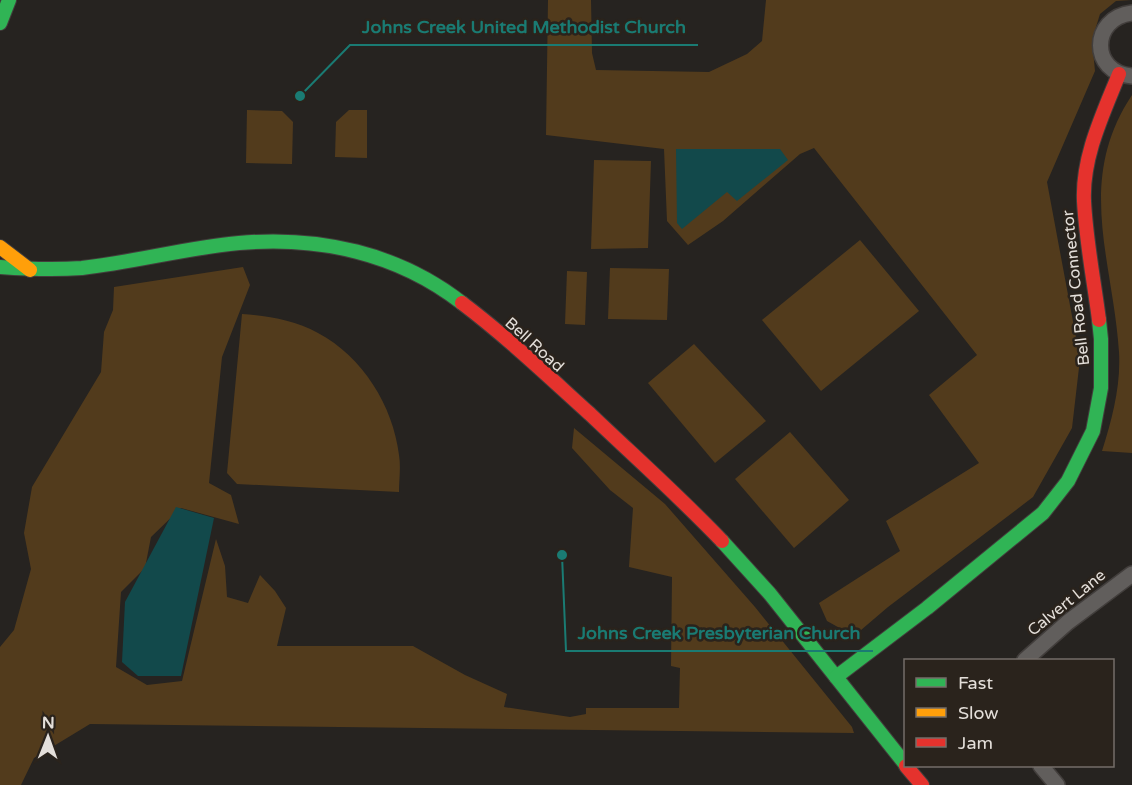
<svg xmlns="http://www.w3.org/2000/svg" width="1132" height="785" font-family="'Varela Round',sans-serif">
	<rect width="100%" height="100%" fill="#262320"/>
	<g fill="#523b1c">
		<path d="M548,0H591L592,53L596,70L709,72L747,54L762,41L766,0H1132L1116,1L1100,14L1092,40L1095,71L1047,182L1080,359L1072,428L1033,497L888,607L854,636L827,621L819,603L900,551L886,521L979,463L929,395L977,355L814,148L800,154L723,221L688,245L667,221L664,149L546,135Z"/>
		<path d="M1132,95V453L1102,451C1112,419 1121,386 1119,352C1113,260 1075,181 1132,95Z"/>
		<path d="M247,110L282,111L293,122L292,164L246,163Z"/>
		<path d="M349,110H367V158L335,157L336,122Z"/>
		<path d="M594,160L651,161L648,248L591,249Z"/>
		<path d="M860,240L919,311L821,391L762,320Z"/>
		<path d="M243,267L250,285L222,357L209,483L231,495L239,524L181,508L151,537L145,568L121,592L116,667L147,685L182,681L216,539L225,566L227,597L248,603L260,575L275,591L286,608L277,646H413L465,675L507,694L504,707L570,717L586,714V708H679L680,668L671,666L672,577L629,567L633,508L610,490L572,448L574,428L665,504L755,607L852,727L854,733L90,724L34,758L21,785H0V647L14,630L31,569L24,533L32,487L101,372L104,332L113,310L114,287Z"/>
		<path d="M610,268L669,269L667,320L608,319Z"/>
		<path d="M567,271L587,272L585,325L565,324Z"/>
		<path d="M242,314C268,316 294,320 318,333C363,357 393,406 399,455C401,467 399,480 399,492L237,484L227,473Z"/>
		<path d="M694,344L766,421L715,463L648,383Z"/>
		<path d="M790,432L849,500L794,548L735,479Z"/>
	</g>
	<g fill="#12494b">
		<path d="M676,149H780L788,160L737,201L727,192L682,229L677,223Z"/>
		<path d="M176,507L214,518L181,676H138L122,662L125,602Z"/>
	</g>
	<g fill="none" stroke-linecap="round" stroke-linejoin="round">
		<g stroke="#423e3c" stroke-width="18">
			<g id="street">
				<path d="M1132,13C1090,18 1090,73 1132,76"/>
				<path d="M1025,660L1068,622L1132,574"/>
				<path d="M1041,766L1057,785"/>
			</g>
		</g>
		<g stroke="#423e3c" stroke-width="16">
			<g id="fast">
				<path d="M0,23L9,0"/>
				<path d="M0,267C27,269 54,270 82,268C135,262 186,248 239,243C319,236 398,253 462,303"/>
				<path d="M722,541L770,594L906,765"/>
				<path d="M836,677L927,608L1043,513L1068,481L1093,431L1101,388V339L1099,320"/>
			</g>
		</g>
		<g stroke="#423e3c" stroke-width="16">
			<path id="slow" d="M0,247L30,270"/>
		</g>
		<g stroke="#423e3c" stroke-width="16">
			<g id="jam">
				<path d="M462,303C507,337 548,376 590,414C634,456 680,497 722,541"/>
				<path d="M1099,320C1094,281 1086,241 1084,201C1082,157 1103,114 1119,74"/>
				<path d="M906,766L922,785"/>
			</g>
		</g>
		<use href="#street" stroke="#615e5c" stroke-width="15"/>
		<use href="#fast" stroke="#30b455" stroke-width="14"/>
		<use href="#slow" stroke="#ff9f0a" stroke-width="14"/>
		<use href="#jam" stroke="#e5322d" stroke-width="14"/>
	</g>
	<g text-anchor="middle" stroke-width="5" stroke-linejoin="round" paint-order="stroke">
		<g font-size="16" fill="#e4dfda" stroke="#2a231c">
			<text transform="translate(1075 288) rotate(-96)" y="6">Bell Road Connector</text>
			<text transform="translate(535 344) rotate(42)" y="6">Bell Road</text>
			<text transform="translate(1066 602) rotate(-39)" y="6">Calvert Lane</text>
		</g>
	</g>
	<path fill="none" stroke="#1a7b73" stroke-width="2" d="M300 96L350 45H698M562 555L566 651H873"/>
	<g fill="#1a7b73" stroke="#2a231c" stroke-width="2">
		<circle cx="300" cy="96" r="6"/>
		<circle cx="562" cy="555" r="6"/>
	</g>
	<g font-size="18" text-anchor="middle" font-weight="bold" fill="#1a7b73" stroke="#2a231c" stroke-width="5" stroke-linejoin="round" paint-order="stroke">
		<text x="524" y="33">Johns Creek United Methodist Church</text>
		<text x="719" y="639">Johns Creek Presbyterian Church</text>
	</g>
	<rect x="904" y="659" width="210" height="108" fill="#2a231c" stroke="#746e68" stroke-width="1.5"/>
	<rect x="916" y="678" width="30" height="9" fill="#30b455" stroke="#746e68" stroke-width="1.5"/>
	<text x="958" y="689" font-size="18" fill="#e4dfda">Fast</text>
	<rect x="916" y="708" width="30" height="9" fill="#ff9f0a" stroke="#746e68" stroke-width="1.5"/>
	<text x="958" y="719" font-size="18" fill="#e4dfda">Slow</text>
	<rect x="916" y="738" width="30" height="9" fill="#e5322d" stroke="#746e68" stroke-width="1.5"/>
	<text x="958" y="749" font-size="18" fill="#e4dfda">Jam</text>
	<g transform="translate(48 737) rotate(1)" stroke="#2a231c" stroke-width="4.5" paint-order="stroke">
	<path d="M0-4.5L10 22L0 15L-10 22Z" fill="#e4dfda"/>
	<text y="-9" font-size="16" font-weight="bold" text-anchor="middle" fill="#e4dfda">N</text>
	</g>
</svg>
